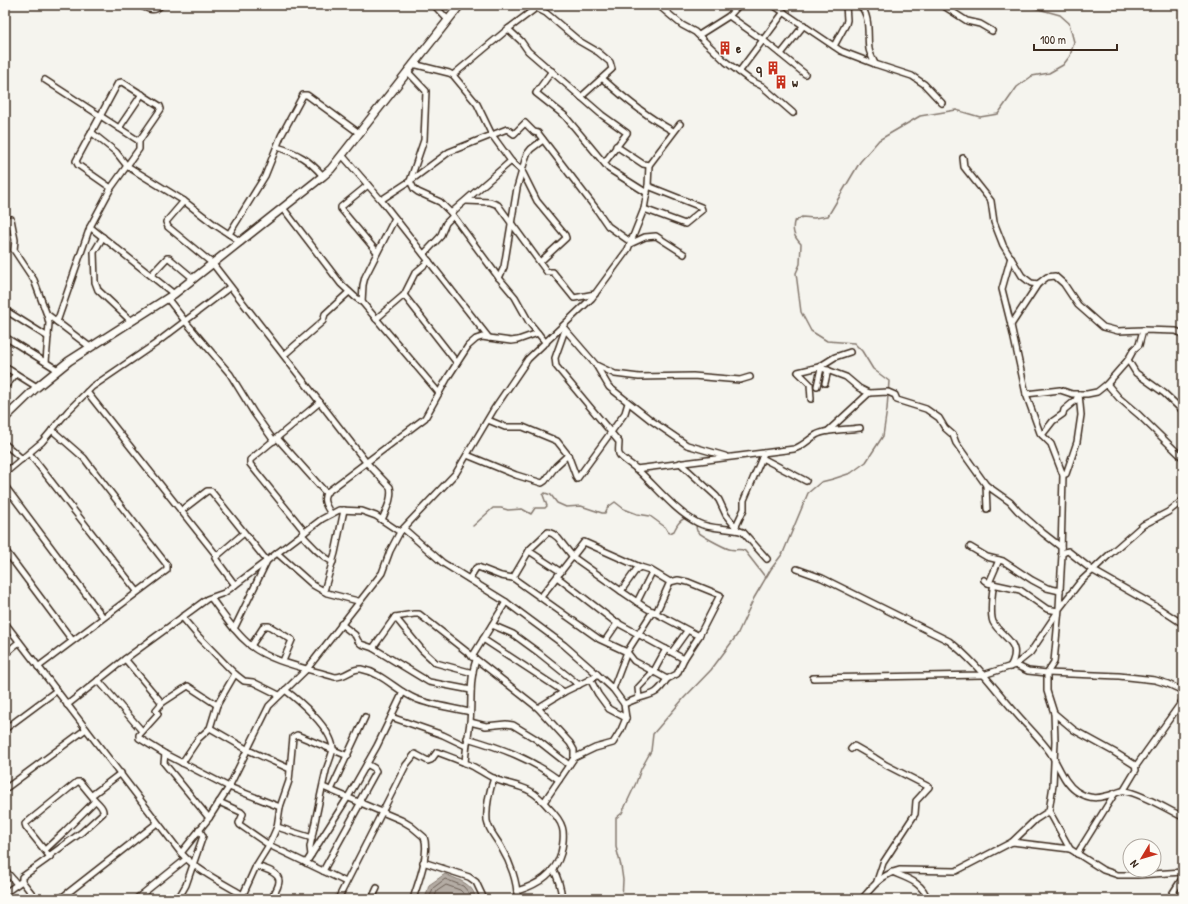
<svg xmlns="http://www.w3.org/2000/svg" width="1188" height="904" font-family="'Patrick Hand',sans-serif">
	<rect width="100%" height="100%" fill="#f5f4ee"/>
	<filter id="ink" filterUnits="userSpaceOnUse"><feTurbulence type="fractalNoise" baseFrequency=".025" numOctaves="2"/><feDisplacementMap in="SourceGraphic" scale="8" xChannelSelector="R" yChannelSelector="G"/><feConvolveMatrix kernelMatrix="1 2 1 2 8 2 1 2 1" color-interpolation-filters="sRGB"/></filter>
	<g filter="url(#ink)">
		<path fill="#b4aca4" stroke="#84786e" d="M445,874C456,879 472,883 475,896L473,899H425L429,885Z"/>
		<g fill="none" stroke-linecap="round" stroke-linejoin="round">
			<g stroke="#6b5e54" stroke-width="1">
				<path d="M429,899L433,888L445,879L463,886L470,894V899"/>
				<path d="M434,899L437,891L446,885L460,890L465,895V899"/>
			</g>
			<g stroke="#84786e" stroke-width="1.5">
				<path d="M473,526L493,508H501L508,510L522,509L531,514L535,508H545L547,506L543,495L545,493L551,495L557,503L566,507L581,506L602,513H605L608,507L615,502L624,509L637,514L650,516L665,527L668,532L670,533L674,531C677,525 679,521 685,518C688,520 693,522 696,524C696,527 696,529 697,531C700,535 723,547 729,549C735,551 739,548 745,551L766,578"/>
				<path d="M622,899L623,880L621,866L616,847V818L622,813L636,783L641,769L651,751L653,734L684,698L711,670L737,635L754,598L771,569L783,553L808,493L821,482L833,479L851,473L866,462L883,436L887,409L889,381L873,369L862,351L854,343L827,341L811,331L801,312L796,273L800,264L801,244C794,237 792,231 794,222L802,217L814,218L828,216L860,162L879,140L920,116L956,110L980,117L998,114L1017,87L1032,76L1049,73L1063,65L1070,56L1074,42L1069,23L1060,15L1024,5"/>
			</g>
			<g stroke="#3b2a1e" stroke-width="8">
				<g id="street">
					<path d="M139,5C148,9 154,13 161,5"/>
					<path d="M434,5L448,20"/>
					<path d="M658,5L682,25L695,32L726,62L750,80L762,86L793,113"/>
					<path d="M773,5L841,51L875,64L912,76L924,84L942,103"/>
					<path d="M860,5C871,17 867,34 869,49C870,54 873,59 875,64"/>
					<path d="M942,5L967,21L980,24L992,31"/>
					<path d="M729,16L763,40L805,74"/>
					<path d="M508,29L521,41L528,51L602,115L627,133L605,162"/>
					<path d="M699,35L729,16L739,5"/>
					<path d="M834,46L846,24L847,20L846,5"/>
					<path d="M781,54L804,25"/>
					<path d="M413,64L449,73L453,75L477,104L492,135L511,161L522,171L537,201L565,235L566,238L540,262"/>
					<path d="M407,71L426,91L424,140L410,181L414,189L418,192L440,202L451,213L499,278L515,297L529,322L546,343"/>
					<path d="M552,71L536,93L565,116L609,169L647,193"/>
					<path d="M739,72L784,12"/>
					<path d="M453,75L508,29L536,8L546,13L579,41L598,52L610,62L612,69L581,97"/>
					<path d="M603,79C625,99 647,117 673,131"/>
					<path d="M45,80L139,141"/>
					<path d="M119,128L142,94"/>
					<path d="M91,132L116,152L127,166L184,201L215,225L241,242"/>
					<path d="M616,146L643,164L649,165"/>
					<path d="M277,147C298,153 309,160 323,176"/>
					<path d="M342,155L381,200L489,338"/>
					<path d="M963,158L964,167L991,201L994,222L1003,245L1022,276L1031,283L1038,284"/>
					<path d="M368,185L341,207V209L377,252"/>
					<path d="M381,200L410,181L449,152L507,129L514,134L525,123L534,132L538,133L597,210L608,226L632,243L645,237L656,236L684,254"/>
					<path d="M184,201L166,222L168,227L213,264L366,462L390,487C393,498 386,510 382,520"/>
					<path d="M466,201L490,202L498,205L547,272H553L574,298L595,294"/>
					<path d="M283,208L341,284L355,297L362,302L439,393"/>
					<path d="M644,209L685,224L702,210L701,207L648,186"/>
					<path d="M451,213L511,161"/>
					<path d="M11,219L15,240L14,250L34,280L47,315L49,323L46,362"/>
					<path d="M90,227L174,294"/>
					<path d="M229,234L265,176L281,136L303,95H307L359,133"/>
					<path d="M103,237L94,252L95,282L98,290L131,321"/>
					<path d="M424,254L440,237L446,223L453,216"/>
					<path d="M1011,257L1002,289L1011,325L1026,394L1040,433L1051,444L1063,475L1061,553L1062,554"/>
					<path d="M151,275L167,258H169L194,279"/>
					<path d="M499,278L504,267L517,188L525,160L527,154L531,149L543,140"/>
					<path d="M404,295L457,363"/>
					<path d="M167,298L185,321L230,374L254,413L274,441"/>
					<path d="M362,302L363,285L365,277L395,218"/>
					<path d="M5,310L48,337"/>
					<path d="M48,315L90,347"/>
					<path d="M376,319L404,295L415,273L429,261"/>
					<path d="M57,322L90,227L111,188L139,149V141L161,109L160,106L122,82L118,83L76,161L78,165L111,188"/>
					<path d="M1011,325L1038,284L1047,277L1055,276L1064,284L1078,305L1103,327L1118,331L1143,330L1176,331L1183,334"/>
					<path d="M564,328L596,365L609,387L652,421L687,445L725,456"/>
					<path d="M565,330L555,358L556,366L619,442C619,446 618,451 619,454C621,459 634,466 638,470C656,487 676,512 698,523C712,530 729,527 743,532L767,559"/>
					<path d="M5,337L58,370"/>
					<path d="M850,352L835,357L819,367L846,377L859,388L869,393"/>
					<path d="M284,355L323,321L325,314L349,292"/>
					<path d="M1128,360L1136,373L1164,393L1183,411"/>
					<path d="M596,365L615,374L639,377L693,376L740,380L750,377"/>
					<path d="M5,367L37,387"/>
					<path d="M825,383L828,370"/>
					<path d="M1107,384L1119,398L1139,415L1183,458"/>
					<path d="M817,386L821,368"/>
					<path d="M5,387L16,374"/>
					<path d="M87,392L217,556"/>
					<path d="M1026,394L1060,390L1072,394H1087L1097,392L1107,384L1128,360L1134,349L1139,345L1143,330"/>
					<path d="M811,399L810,384L798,372L819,367"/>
					<path d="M488,420L505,427H523L557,441L568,455L577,479L625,413L628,403"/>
					<path d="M828,431L869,393L888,392L895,395L897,400L926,409L939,418L945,428L953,435L956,443L986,485"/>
					<path d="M1042,435L1053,421L1063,414L1064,410L1076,400L1078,395"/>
					<path d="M277,438L326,493"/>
					<path d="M5,444L22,459"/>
					<path d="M29,453L137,591"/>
					<path d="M467,455L516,475L542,483L545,481L556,466L568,455"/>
					<path d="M762,458L806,481"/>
					<path d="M680,463L716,496L719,500L726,515L738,530"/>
					<path d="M636,469L794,449C803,446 808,440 816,435C826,429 847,430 860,428"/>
					<path d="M5,473L42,442L68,411L92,387L155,344L230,287"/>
					<path d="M1063,475L1066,474L1077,442L1081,415L1079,394"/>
					<path d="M5,486L103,617"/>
					<path d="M987,509L986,485L1010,502L1018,511L1043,533L1061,547"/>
					<path d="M181,511L207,491H211L267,561L234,629"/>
					<path d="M331,514C327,507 322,501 326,493L425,418L448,377L468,346L476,339L482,337L489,338L511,341L518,340L538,333"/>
					<path d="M736,526L744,509V500L764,453"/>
					<path d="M404,529L443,563L506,602L564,645L597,674V676L564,692L538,708"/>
					<path d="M305,532L250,464V460L320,402"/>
					<path d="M302,535C311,544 320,556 333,562"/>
					<path d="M970,547L987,557L1003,561L1032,580L1047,588L1060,591"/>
					<path d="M5,550L72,640"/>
					<path d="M529,551L561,572"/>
					<path d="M277,553L313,585L327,593L358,601"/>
					<path d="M797,569L822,578L949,641C976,662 993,687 1015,712C1026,725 1039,737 1049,751C1058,763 1063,782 1076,791C1091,801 1101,798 1116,793C1119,792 1122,790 1125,791C1140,793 1169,810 1183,817"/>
					<path d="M513,578L530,549L548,532L553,534L558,538L573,557L621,591L646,608L699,636L684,659L614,621L557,577"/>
					<path d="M469,579L476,568L478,567L501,576L513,578L599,639L627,652L634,661L667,679C658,693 655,694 639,698"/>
					<path d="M984,580L988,583L1020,590L1047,609L1058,611"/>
					<path d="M989,583L999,560"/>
					<path d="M994,584C992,592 990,615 993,622C1002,639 1024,642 1010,667"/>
					<path d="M235,585L215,558L217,556L244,533"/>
					<path d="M324,591L335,553L344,510"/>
					<path d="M621,591L636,570L640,567L650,570L670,582L678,580L688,582L720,595L699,636"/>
					<path d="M541,597L584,542L640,567"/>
					<path d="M211,598C223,614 234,632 250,645C270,662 310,669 335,677C347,677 351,668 361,669C383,673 396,691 416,699C430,705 454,708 470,712"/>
					<path d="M637,602L652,572"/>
					<path d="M1059,608L1062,554L1065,552L1068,551L1092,570L1157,607L1183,624"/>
					<path d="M656,613L670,582"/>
					<path d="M182,617L198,636L235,674L244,681L253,682L279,695"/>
					<path d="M395,617L422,650L436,663L473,673"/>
					<path d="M5,623L181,853C196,870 224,884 243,895"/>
					<path d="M341,624L355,635L358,641L361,644L373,648L424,679L429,682L471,690"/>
					<path d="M492,625L513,634L539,653L579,685"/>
					<path d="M483,639L564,692"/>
					<path d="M605,641L618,622"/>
					<path d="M251,646L264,626H269L292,640L283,661"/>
					<path d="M373,648L395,617L414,614H419L538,708L570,743L574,750V758L544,802"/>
					<path d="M672,652L687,631"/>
					<path d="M5,654L19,642"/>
					<path d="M472,657L506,602"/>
					<path d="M125,659L162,703L188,686L217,705"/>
					<path d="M1015,665L1030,653L1057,613"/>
					<path d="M38,667L167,570V565L90,466L84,458L52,430"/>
					<path d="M813,678L983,675L1015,665L1028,671L1047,673L1119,676L1155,680L1168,684L1183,691"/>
					<path d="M590,679L598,694L609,709L626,718"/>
					<path d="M667,679L677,674L684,659"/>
					<path d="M98,680L142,731"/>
					<path d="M613,689L627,652L653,611"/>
					<path d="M285,690C300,701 331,728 333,748C333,753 327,766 326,771C320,796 315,822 310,847L311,855"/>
					<path d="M162,703L156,710L158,714L139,735V738L165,754L229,787L280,807"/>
					<path d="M624,704L639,698L638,688L654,671L666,649"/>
					<path d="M67,705L125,659L207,599L224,593L235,585L322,519L339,510L362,511L376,516L400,532"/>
					<path d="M1054,713L1074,730L1114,752L1135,765L1136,770L1124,790"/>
					<path d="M391,717L443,735L466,746"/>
					<path d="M470,722L486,726L506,724L513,725L536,739L569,765"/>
					<path d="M210,728L248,750L290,769"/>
					<path d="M5,729L56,691"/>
					<path d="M467,738C501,748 530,758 559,780"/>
					<path d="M851,749L854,746L875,758L886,765L929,787L916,801L915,814L883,863L877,881"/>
					<path d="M165,754L164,763L209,818"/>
					<path d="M574,758L595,748L613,743L621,730L626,718L624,704L613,689L598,675"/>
					<path d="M182,763L198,739L210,728L217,705L235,674"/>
					<path d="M465,763C466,749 468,736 470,722C472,702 469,680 476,660"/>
					<path d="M1136,766L1183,700"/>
					<path d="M494,778C489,792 486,807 487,821C489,832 498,840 502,849C510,862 518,883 517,899"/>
					<path d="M323,787L401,820L411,826L424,837C430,853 418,883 413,899"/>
					<path d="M5,789L86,729"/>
					<path d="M331,790L365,717"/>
					<path d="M92,795L121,773"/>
					<path d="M219,802L241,812L243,814L239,823L240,825L269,845L346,882"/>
					<path d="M359,802L376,771L374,768L367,764"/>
					<path d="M277,827L312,838"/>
					<path d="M1012,842L1035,820L1049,811"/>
					<path d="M1070,849L1049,811L1053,785L1055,741L1054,713L1047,691V673L1054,662L1059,609L1080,582L1111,553L1143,525L1168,512L1183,500"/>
					<path d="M181,853L209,818L229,787L269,706L307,669L382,573L390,551L400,532L456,473L494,409L528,359L592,298L628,249L644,209L648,186L649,165L680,124"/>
					<path d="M1077,854L1115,793"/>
					<path d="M49,856L82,832L103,813C104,808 98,803 94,799"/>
					<path d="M423,862L469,877L476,882L484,899"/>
					<path d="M306,863L348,797L377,746L403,692"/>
					<path d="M256,866C263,868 279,872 279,881C279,887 274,894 271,899"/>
					<path d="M553,869C559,879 561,888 562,899"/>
					<path d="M5,870L17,884"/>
					<path d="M323,871L361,802"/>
					<path d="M892,872C906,878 923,882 927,899"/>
					<path d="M22,881V877L50,857L26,827L25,824L77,782H80L94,799V802L63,833L45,850"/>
					<path d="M5,893L22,881L36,899"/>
					<path d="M60,899L157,823"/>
					<path d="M136,899L186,859"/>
					<path d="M178,899L186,885L203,836L199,829"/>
					<path d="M241,899L256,866L269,845L277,827L280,807L289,781L293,737L297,735L348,756"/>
					<path d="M338,899L406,765L415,754L428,761L431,760L437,752C450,757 462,761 474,767C481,771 488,776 495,779C506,784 519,785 530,791C537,795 543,801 548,807C564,823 566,831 561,853C555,875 537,885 517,891"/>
					<path d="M372,899L377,888"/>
					<path d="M862,899C873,886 882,874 900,870L956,871L1012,842L1070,849L1103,870L1118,875H1137L1183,872"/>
					<path d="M1169,899L1183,877"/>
				</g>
			</g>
			<g stroke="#3b2a1e" stroke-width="10">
				<path id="secondary" d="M5,418L37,387L69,361L174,294L323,176L331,169L460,5"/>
			</g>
			<use href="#street" stroke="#fdfcf7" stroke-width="5"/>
			<use href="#secondary" stroke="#fdfcf7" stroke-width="7"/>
		</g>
	</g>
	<defs>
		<g id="building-bare" transform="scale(1.08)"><path d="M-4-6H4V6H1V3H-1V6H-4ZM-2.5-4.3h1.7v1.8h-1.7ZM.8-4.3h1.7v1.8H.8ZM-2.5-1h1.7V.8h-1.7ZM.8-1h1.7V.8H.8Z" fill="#c8321e" stroke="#fdfcf7" stroke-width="2.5" paint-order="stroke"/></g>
	</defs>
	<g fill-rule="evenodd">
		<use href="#building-bare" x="725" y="48"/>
		<use href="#building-bare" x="773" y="68"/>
		<use href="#building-bare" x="781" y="82"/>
	</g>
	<g text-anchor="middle" stroke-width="3" stroke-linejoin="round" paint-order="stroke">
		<g font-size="13" font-weight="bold" fill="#3b2a1e" stroke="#fdfcf7" text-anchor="start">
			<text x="736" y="53">e</text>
			<text x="762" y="73" text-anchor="end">q</text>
			<text x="792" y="87">w</text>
		</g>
	</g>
	<rect width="1188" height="904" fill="none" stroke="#fdfcf7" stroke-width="20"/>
	<rect x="10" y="10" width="1168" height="884" fill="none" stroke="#3b2a1e" stroke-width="1.5" filter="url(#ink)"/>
	<g transform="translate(1142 858) rotate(232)"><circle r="19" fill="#fdfcf7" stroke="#afa8a0"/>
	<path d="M0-3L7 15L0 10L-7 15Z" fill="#c8321e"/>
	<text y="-6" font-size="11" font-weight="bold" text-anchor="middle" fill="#3b2a1e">N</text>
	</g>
	<path d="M1034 44v6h83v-6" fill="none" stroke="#3b2a1e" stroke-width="2"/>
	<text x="1040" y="44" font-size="12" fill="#3b2a1e" stroke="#fdfcf7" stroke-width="3" paint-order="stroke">100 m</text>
</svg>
